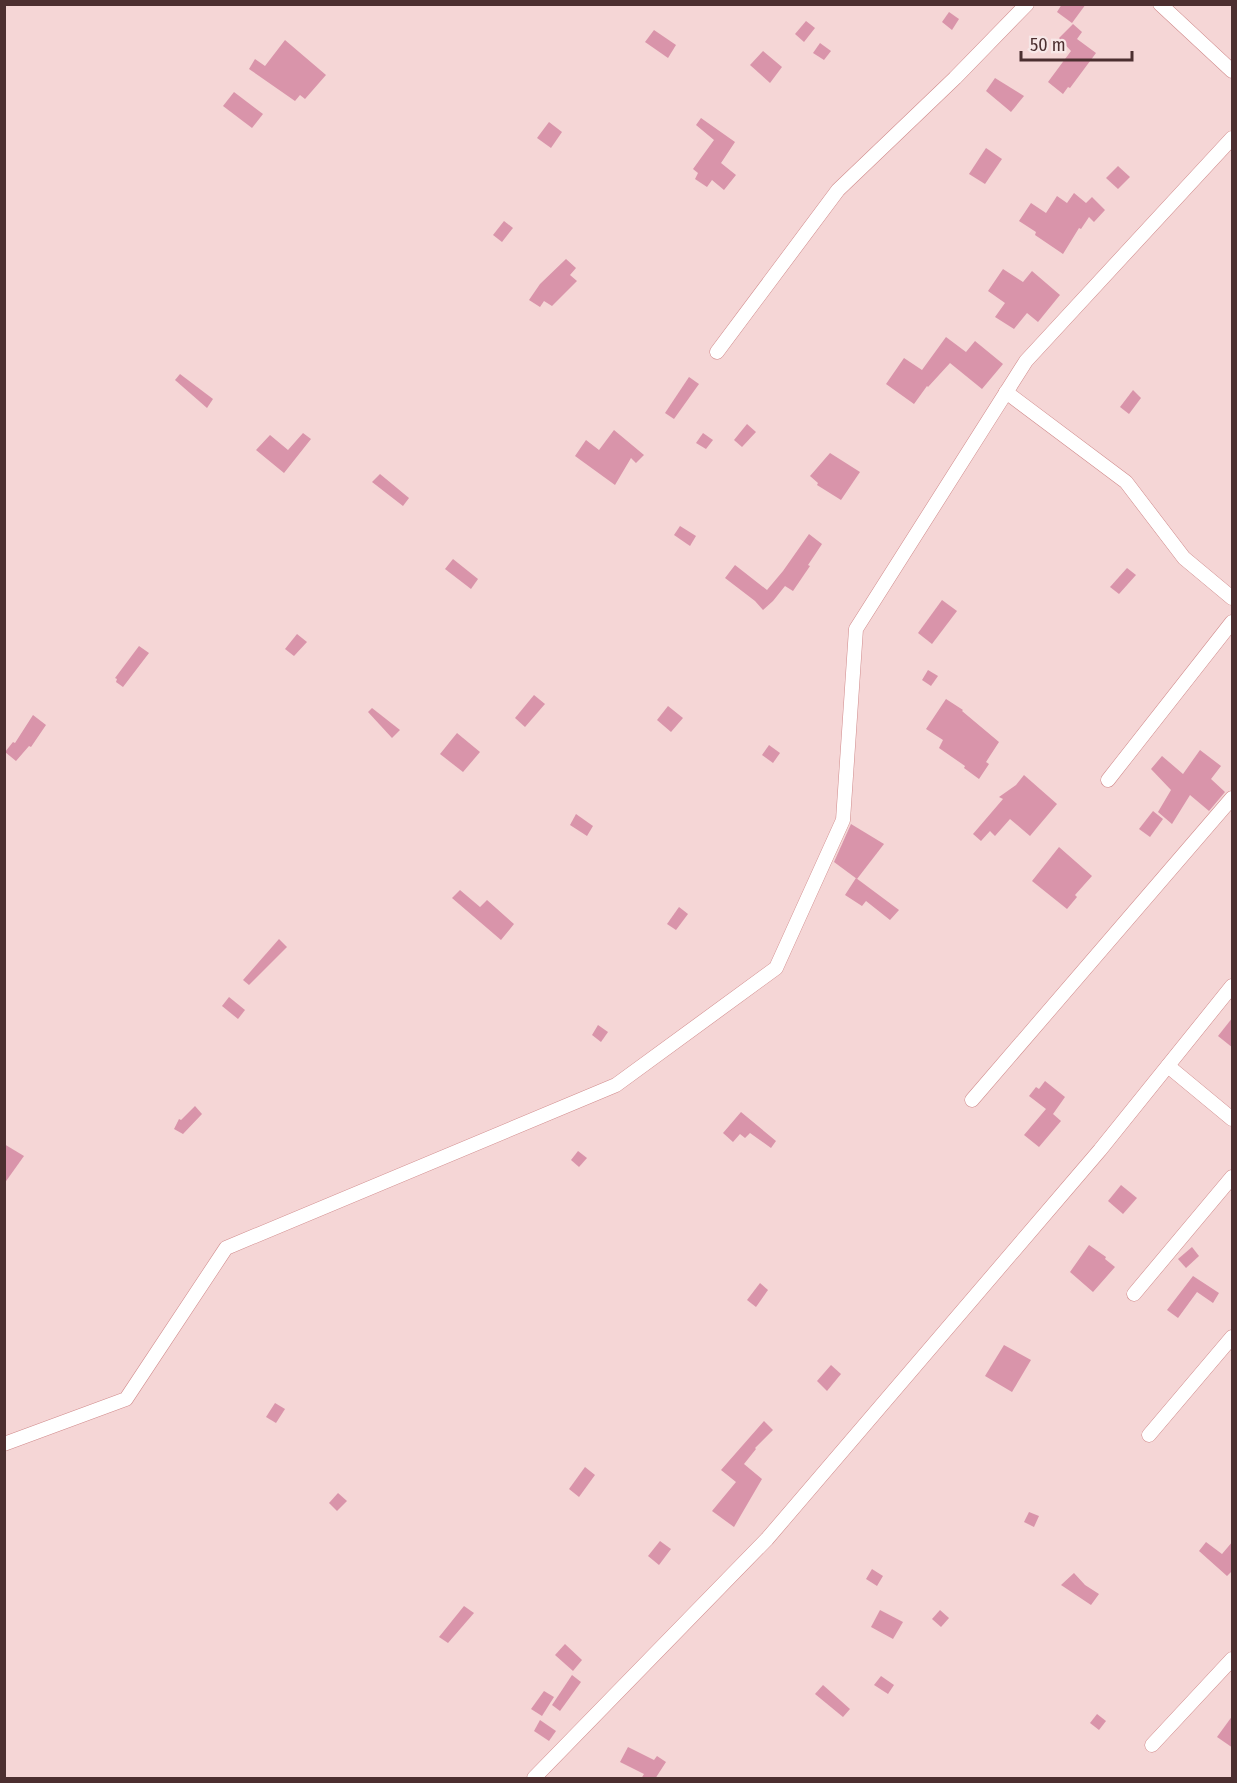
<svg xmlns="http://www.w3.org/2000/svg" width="1237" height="1783" font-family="'Fira Sans Condensed',sans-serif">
	<rect width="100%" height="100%" fill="#f5d6d6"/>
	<g fill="#d994aa">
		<path d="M1062,4H1086L1072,23L1057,12Z"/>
		<path d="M949,12L959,19L952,30L942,22Z"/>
		<path d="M806,21L815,28L804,42L795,34Z"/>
		<path d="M1073,24L1082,32L1077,39L1096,53L1070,88L1068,87L1063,94L1048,82L1071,51L1059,38Z"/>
		<path d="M654,30L676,45L668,58L645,42Z"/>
		<path d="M285,40L326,75L305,99L300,95L295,101L249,69L255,59L265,66Z"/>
		<path d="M820,43L831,51L824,60L813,53Z"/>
		<path d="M763,51L782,67L770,83L750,65Z"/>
		<path d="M995,78L1024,96L1011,112L986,91Z"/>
		<path d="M234,92L263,114L252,128L223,106Z"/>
		<path d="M701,118L735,142L721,163L736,175L724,190L712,180L707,187L695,179L698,173L693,169L714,140L696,125Z"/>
		<path d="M549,122L562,132L551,148L537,138Z"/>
		<path d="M986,148L1002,159L985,184L969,174Z"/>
		<path d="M1118,166L1130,177L1118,189L1106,178Z"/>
		<path d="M1074,193L1086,203L1092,197L1105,210L1094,222L1089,217L1081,229L1079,228L1063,254L1035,235L1036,232L1019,221L1031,203L1046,213L1057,196L1067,203Z"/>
		<path d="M504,221L513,228L502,242L493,235Z"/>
		<path d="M566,259L576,268L570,275L577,281L552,306L544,301L540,307L529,300L540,284Z"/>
		<path d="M1003,269L1023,282L1032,271L1060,295L1038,322L1027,313L1014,329L995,317L1005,303L988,291Z"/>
		<path d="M946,337L966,352L975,341L1003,364L982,389L950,363L928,387L927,386L914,404L886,384L904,358L922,370Z"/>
		<path d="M180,374L213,399L207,408L175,380Z"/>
		<path d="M689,377L699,384L674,419L665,413Z"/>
		<path d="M1133,390L1141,398L1129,414L1120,407Z"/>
		<path d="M747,424L756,432L742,447L734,440Z"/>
		<path d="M614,430L644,455L636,463L631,458L615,485L575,456L586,440L599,450Z"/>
		<path d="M303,433L311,439L284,473L256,450L270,435L288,450Z"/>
		<path d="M703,433L713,440L706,449L696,443Z"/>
		<path d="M830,453L860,472L841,500L817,485L818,483L810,476Z"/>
		<path d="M380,474L409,498L403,506L372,482Z"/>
		<path d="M680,526L696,536L690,546L674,535Z"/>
		<path d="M809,534L822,544L808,565L810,566L793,591L785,586L773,601L763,610L755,601L725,578L735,565L767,590L783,571Z"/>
		<path d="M453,559L478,579L471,589L445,569Z"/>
		<path d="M1127,568L1136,575L1119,594L1110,587Z"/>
		<path d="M942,600L957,611L932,644L918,633Z"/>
		<path d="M297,634L307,642L294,656L285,649Z"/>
		<path d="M139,646L149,653L123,687L116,682L117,679L115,678Z"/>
		<path d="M928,670L938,676L931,686L922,680Z"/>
		<path d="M534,695L545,704L525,727L515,718Z"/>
		<path d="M946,699L963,710L962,711L999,742L986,762L989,764L979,779L964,768L965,766L939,748L943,740L926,729Z"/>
		<path d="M668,706L683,718L671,732L657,720Z"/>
		<path d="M372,708L400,730L392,738L368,712Z"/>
		<path d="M33,715L46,725L31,747L29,746L16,761L5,752L13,742L15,743Z"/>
		<path d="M457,733L480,752L463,772L440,754Z"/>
		<path d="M769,745L780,753L773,763L762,755Z"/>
		<path d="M1200,750L1221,766L1211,779L1225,792L1209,811L1190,795L1172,824L1158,812L1171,790L1151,769L1162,756L1183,774Z"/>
		<path d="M1024,775L1057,804L1030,836L1010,819L995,836L990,831L981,841L973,834L1003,799L999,797L1016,785Z"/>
		<path d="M1153,811L1163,819L1150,837L1139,829Z"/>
		<path d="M576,814L593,826L587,836L570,825Z"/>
		<path d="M851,824L884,844L857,879L834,862Z"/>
		<path d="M1059,847L1092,876L1075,895L1077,897L1067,909L1032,881Z"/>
		<path d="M856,878L899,910L890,920L866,901L862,906L845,895Z"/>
		<path d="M460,890L480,907L487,900L514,924L501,940L452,898Z"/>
		<path d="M679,907L688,914L676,930L667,924Z"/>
		<path d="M279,939L287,947L249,985L243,980Z"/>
		<path d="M229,997L245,1010L238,1019L222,1006Z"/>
		<path d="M1233,1017V1048L1218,1036Z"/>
		<path d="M598,1025L608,1032L601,1042L592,1035Z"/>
		<path d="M1045,1081L1065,1097L1053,1114L1061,1121L1039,1147L1024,1135L1046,1109L1029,1096L1036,1087L1039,1089Z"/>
		<path d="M195,1106L202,1114L183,1134L174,1129L179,1119L181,1120Z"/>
		<path d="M741,1112L776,1141L771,1148L750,1133L745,1138L740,1134L733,1142L723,1133Z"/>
		<path d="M4,1144L24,1156L4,1184Z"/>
		<path d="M578,1151L587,1158L579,1167L571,1160Z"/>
		<path d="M1121,1185L1137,1198L1123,1214L1108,1201Z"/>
		<path d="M1089,1245L1106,1257L1105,1259L1115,1267L1093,1292L1070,1272Z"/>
		<path d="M1192,1247L1199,1256L1186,1268L1178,1259Z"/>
		<path d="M1193,1276L1219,1293L1213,1303L1197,1292L1178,1318L1167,1310Z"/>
		<path d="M760,1283L768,1290L756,1307L747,1300Z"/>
		<path d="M1004,1345L1031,1360L1012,1392L985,1376Z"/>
		<path d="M831,1365L841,1374L827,1391L817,1381Z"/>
		<path d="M275,1403L285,1409L276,1423L266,1417Z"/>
		<path d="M764,1421L773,1430L755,1448L756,1449L744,1464L762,1479L734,1527L712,1511L736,1482L721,1470Z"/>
		<path d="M585,1467L595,1475L579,1497L569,1489Z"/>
		<path d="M338,1493L347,1501L337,1511L329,1503Z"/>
		<path d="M1029,1512L1039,1516L1034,1527L1024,1522Z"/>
		<path d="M660,1541L671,1549L659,1565L648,1556Z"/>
		<path d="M1233,1541V1570L1227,1576L1199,1551L1206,1542L1222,1554Z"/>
		<path d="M872,1569L883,1576L877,1586L866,1579Z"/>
		<path d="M1074,1573L1085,1585L1099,1594L1091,1605L1061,1585Z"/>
		<path d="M464,1606L474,1613L448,1643L439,1637Z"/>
		<path d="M880,1610L903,1622L893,1639L871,1627Z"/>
		<path d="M940,1610L949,1618L941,1627L932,1619Z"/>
		<path d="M565,1644L582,1660L573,1671L555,1655Z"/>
		<path d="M572,1675L581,1682L560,1711L552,1705Z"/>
		<path d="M881,1676L894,1685L888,1694L874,1685Z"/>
		<path d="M823,1685L850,1709L843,1717L815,1694Z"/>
		<path d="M544,1691L554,1697L542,1716L531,1709Z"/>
		<path d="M1097,1714L1106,1721L1099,1730L1090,1723Z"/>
		<path d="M1233,1715V1748L1217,1737Z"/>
		<path d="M540,1720L556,1731L549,1741L534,1731Z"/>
		<path d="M628,1747L654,1760L657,1756L666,1762L655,1779H641L644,1774L620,1762Z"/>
	</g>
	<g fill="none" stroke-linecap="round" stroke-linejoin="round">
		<g stroke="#d08a8b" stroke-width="15">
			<g id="street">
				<path d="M1160,4L1232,71"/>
				<path d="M717,352L838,190L955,78L1027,4"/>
				<path d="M1006,392L1126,482L1184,558L1232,598"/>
				<path d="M1108,780L1232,622"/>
				<path d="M1168,1066L1232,1119"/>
				<path d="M972,1100L1232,798"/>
				<path d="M1134,1294L1232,1177"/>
				<path d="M1149,1435L1232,1337"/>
				<path d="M4,1444L126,1399L226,1248L616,1085L776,968L843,820L856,629L1026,361L1232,138"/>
				<path d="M1152,1745L1232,1659"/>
				<path d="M534,1778L767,1539L1100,1150L1232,986"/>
			</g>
		</g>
		<use href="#street" stroke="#fff" stroke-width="14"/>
	</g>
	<rect width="1237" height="1783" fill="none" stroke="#4c2f30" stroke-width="12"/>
	<path d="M1021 51v9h111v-9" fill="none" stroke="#4c2f30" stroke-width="3"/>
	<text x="1030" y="51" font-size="18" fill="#4c2f30" stroke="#f7e7e7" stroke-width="4.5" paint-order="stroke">50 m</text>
</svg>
